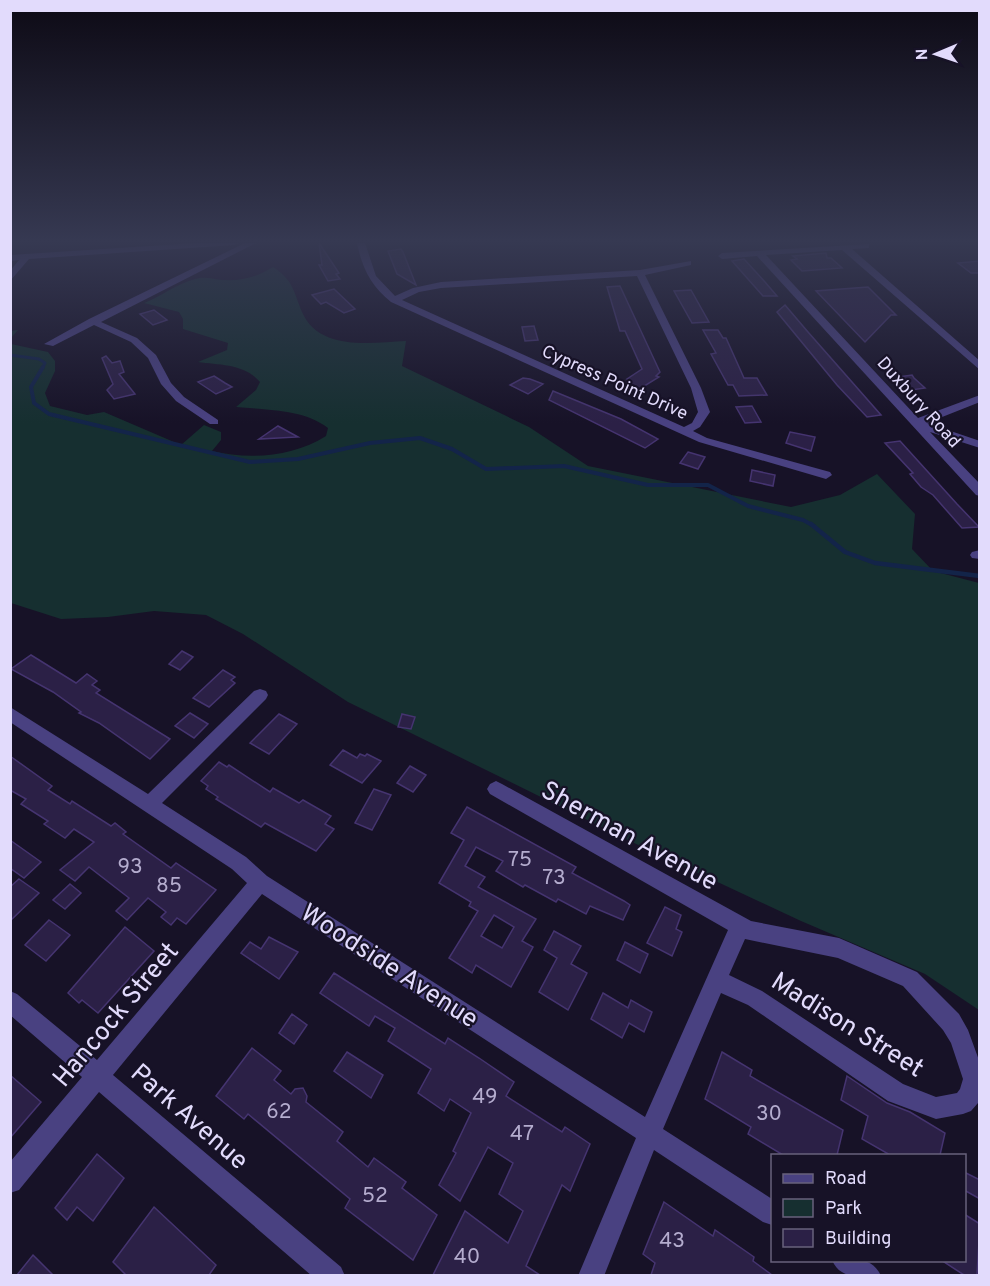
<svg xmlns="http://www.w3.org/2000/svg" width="990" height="1286" font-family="Overpass,sans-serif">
	<rect width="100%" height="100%" fill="#171227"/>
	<path fill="#162f30" d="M273,267C294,281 293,291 302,312C319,351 370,343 406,341L402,366L529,427L588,466L791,507L840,495L877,474L915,514L912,549L933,571L979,583V1010L925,974L801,921L632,842L348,702L243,634L206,615L154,611L108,617L61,619L11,603L10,331L18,330L11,338V344L48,352L55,361V371L45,393L50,406L87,415L104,412L181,445L204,425L221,432V440L212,451C249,460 293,457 326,436L328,428C304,409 266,410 236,407L256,390L260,382C245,364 220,365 198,362L227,350L228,343L183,329V319L179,312L144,303C162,296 176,284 195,279C206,276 213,279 223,280C242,281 257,277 273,267Z"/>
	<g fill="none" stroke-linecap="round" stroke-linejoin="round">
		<path stroke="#132449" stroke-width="3" d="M10,355L39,359L45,363L42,369"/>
		<path stroke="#132449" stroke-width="4" d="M43,367L31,387L34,403L49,414L250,462L298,459L370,443L420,438L452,449L486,469L564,466L648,485H708L748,506L803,520L814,526"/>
		<path stroke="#132449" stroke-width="4.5" d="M811,524L845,552L875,563L980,576"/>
	</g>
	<g fill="#2b2046" stroke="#453470" stroke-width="1.5" fill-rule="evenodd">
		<path d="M319,243L339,273L336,274L340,279L328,281L319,265H322Z"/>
		<path d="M401,249L403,252L416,285L397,274L388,251Z"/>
		<path d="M826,253L827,258H831L842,268L802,271L791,260L797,259L793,256Z"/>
		<path d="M744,259L765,282L777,296H763L732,261Z"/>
		<path d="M980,261V273H971L958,263Z"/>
		<path d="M620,286L660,372L656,376L659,377L638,390L625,384L630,380L627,379L642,369L625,331H620L607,287Z"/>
		<path d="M868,287L896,315H891L865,342L816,291Z"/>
		<path d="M334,289L355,309L344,313L326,302L321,304L312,295Z"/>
		<path d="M691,290L709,322L692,323L674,291Z"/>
		<path d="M785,305L808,332L881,415L867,417L837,385L777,312Z"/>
		<path d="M154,310L167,320L153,325L140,314Z"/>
		<path d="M534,326L538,340L525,341L522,327Z"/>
		<path d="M703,330H718L723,338H726L744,378H757L767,395L739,396L733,385H728L711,354L716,353Z"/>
		<path d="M106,356L112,363L120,361L124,372L119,374L135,394L114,399L107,390L113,384L102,358Z"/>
		<path d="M912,375L914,378L925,388L911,390L898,377Z"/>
		<path d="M214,376L225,383L232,387L216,394L198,382Z"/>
		<path d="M523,378L530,379L543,384L528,394L510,385Z"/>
		<path d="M553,391L621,419L658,439L645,448L549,400Z"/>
		<path d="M752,406L761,422L745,423L736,407Z"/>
		<path d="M278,426L298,437L259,439Z"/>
		<path d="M790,432L815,437L811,451L786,443Z"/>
		<path d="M900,441L957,504L979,527L962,528L933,495L921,487L910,474L913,473L885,443Z"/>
		<path d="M688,452L705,457L698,469L680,463Z"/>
		<path d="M752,470L775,475L773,486L750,481Z"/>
		<path d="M182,651L193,657L180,670L169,664Z"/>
		<path d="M31,655L76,683L87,674L97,681L92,685L100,690L96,693L170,739L150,759L99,723L79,713L81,712L53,692L11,669Z"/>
		<path d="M223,670L235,677L231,680L235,683L209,707L193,698Z"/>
		<path d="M190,713L208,724L194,738L175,726Z"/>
		<path d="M279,714L297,724L269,754L250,743Z"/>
		<path d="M402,714L415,717L411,729L398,727Z"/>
		<path d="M343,750L357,758L360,754L365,756L367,754L381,761L362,783L330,765Z"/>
		<path d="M10,756L52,786L48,790L70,804L72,801L111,826L115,823L126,832L123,834L171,868L176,863L216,890L186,924L177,918L171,925L161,917L166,912L148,898L127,920L116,911L129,898L89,867L75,881L60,870L94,842L74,829L65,838L44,824L48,821L21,804L26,799L10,790Z"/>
		<path d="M219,762L227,767L229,765L270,792L273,788L299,803L303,800L331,816L325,824L334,829L316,851L265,823L261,827L216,799L218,797L206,789L208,786L201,781Z"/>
		<path d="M410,766L426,775L413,792L397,783Z"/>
		<path d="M374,789L391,795L372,830L355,823Z"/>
		<path d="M467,807L576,867L572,873L624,901L630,905L623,920L590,906L586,914L558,899L556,902L525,885L523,887L496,871L503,861L476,847L465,866L485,877L478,887L536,919L522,941L533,947L511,987L476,965L472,973L449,958L478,911L469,906L471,902L439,883L464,840L451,833ZM494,915L514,927L502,948L481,936Z"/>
		<path d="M10,840L41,862L24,878L10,868Z"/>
		<path d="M19,879L39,893L10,921V887Z"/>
		<path d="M70,884L81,893L65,909L53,900Z"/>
		<path d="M665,907L681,915L676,929L682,932L672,956L647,943Z"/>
		<path d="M49,920L70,935L46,961L25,945Z"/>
		<path d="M125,927L154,951L98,1013L82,1000L79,1003L68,993Z"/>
		<path d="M554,931L581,946L571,964L587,973L568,1010L539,992L557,958L544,950Z"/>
		<path d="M269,937L298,952L279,979L241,953L250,942L261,949Z"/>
		<path d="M625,942L648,954L640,973L617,960Z"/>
		<path d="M334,973L445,1044L448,1038L479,1058L514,1082L506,1096L562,1132L565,1127L590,1144L570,1191L562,1185L526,1266L540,1275H433L465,1211L508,1243L523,1211L499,1194L513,1163L488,1147L460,1201L439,1185L456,1153L453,1151L471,1113L450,1099L444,1111L418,1093L431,1069L388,1041L395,1028L375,1016L369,1026L320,993Z"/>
		<path d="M603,993L628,1008L631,1000L652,1012L644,1032L629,1023L622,1038L591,1019Z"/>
		<path d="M292,1014L307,1025L294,1044L279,1033Z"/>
		<path d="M252,1048L281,1071L274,1080L291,1094L295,1089L303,1088L307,1096L306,1102L343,1132L337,1141L368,1167L374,1158L406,1182L402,1188L437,1215L413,1260L345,1208L350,1199L248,1114L244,1119L216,1096Z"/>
		<path d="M347,1052L383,1075L371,1098L334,1071Z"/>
		<path d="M722,1052L752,1070L750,1076L843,1130L837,1155H783L748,1134L751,1127L705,1099Z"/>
		<path d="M10,1075L41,1102L10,1138Z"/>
		<path d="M847,1076L887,1103L910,1112L945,1133L940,1155H890L862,1139L868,1116L841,1100Z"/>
		<path d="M97,1154L124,1178L93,1221L77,1207L67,1220L55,1208Z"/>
		<path d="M964,1172L980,1180V1199L964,1190Z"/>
		<path d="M664,1202L713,1236L715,1230L754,1257L753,1261L772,1275H651L655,1263L643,1254Z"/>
		<path d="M154,1207L216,1265L209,1275H126L113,1262Z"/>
		<path d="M964,1214L980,1224L977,1275H964L941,1260H964Z"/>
		<path d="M33,1255L53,1275H17Z"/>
	</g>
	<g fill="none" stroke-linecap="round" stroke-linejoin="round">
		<g fill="#494181" fill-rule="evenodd">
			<path d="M196,243H238L234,245L29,259L10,281V271L19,260L10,261V255Z"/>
			<path d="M245,243H256L101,322L137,338L156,355L171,383L184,397L218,420V424H210L176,401L161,384L148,358L131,342L94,325L53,346L44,344L89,319Z"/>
			<path d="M357,243H365L376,276L395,296L413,288L441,282L640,270L691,261V265L645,275L701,388L710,412L700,427L693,431L707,438L830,472L832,475L826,479L699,442L391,302C371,286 362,268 357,243ZM637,276L691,388L698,412L692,423L684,427L402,300L419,292L441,288Z"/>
			<path d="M869,244V248L852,249L980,361V370L842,250L766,255L918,418L980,395V402L927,423L980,441V448L930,432L980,484V496L976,495L757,256L722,259L718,256L722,253Z"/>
			<path d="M980,550V559L972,558L970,555L972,552Z"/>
			<path d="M260,689L266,691L268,695L266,699L162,803L246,857L267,876L645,1117L728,930L490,794L487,789L490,784L496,781L502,784L751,921L839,938L917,972L959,1014L968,1030L980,1063L978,1103L971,1111L963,1114L936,1119L888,1101L748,1005L721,993L663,1129L772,1199V1225L763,1222L654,1150L604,1276H578L636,1138L262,894L113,1075L341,1267L345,1276H312L99,1092L19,1190L10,1193V1162L82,1077L10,1015V991L17,994L97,1060L247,883L232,869L10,722V707L148,794L254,691ZM745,939L838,958L903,986L943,1030L951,1043L963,1079L960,1089L957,1093L936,1097L903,1084L762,991L729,975Z"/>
			<path d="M832,1260C851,1260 872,1255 881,1276C862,1276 841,1281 832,1260Z"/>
		</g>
	</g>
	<linearGradient id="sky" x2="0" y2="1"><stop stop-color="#0d0a15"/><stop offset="0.57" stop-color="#363952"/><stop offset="1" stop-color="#363952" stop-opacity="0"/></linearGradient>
	<rect width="990" height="423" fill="url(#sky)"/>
	<g text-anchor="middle" stroke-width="4.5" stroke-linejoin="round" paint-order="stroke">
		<g font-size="18" fill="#e2dbfc" stroke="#171227">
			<text transform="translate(615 382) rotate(24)" y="6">Cypress Point Drive</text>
			<text transform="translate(919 402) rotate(48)" y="6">Duxbury Road</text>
		</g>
		<g font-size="21" fill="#b4acce">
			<text x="520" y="866">75</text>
			<text x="130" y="873">93</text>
			<text x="554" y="884">73</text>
			<text x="169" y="892">85</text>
			<text x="485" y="1103">49</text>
			<text x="279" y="1118">62</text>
			<text x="769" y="1120">30</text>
			<text x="522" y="1140">47</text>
			<text x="375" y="1202">52</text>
			<text x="672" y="1247">43</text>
			<text x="467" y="1263">40</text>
		</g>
		<g font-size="26" fill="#e2dbfc" stroke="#171227">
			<text transform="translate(630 835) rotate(29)" y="9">Sherman Avenue</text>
			<text transform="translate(390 965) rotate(33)" y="9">Woodside Avenue</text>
			<text transform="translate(115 1014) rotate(-50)" y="9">Hancock Street</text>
			<text transform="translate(848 1024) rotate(32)" y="9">Madison Street</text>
			<text transform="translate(190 1116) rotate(41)" y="9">Park Avenue</text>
		</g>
	</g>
	<rect width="990" height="1286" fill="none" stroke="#e2dbfc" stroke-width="24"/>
	<rect x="771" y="1154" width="195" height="108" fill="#171227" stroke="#68627c" stroke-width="1.5"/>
	<rect x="783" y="1174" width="30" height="9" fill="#494181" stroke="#68627c" stroke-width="1.5"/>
	<text x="825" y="1184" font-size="18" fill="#e2dbfc">Road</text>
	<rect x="783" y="1199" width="30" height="18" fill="#162f30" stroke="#68627c" stroke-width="1.5"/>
	<text x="825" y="1214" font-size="18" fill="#e2dbfc">Park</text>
	<rect x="783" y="1229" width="30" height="18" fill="#2b2046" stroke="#68627c" stroke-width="1.5"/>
	<text x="825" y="1244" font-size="18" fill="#e2dbfc">Building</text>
	<g transform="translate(936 54) rotate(268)" stroke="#171227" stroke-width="4.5" paint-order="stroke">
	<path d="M0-4.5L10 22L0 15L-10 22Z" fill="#e2dbfc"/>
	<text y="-9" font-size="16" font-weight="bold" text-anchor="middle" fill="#e2dbfc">N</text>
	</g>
</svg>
